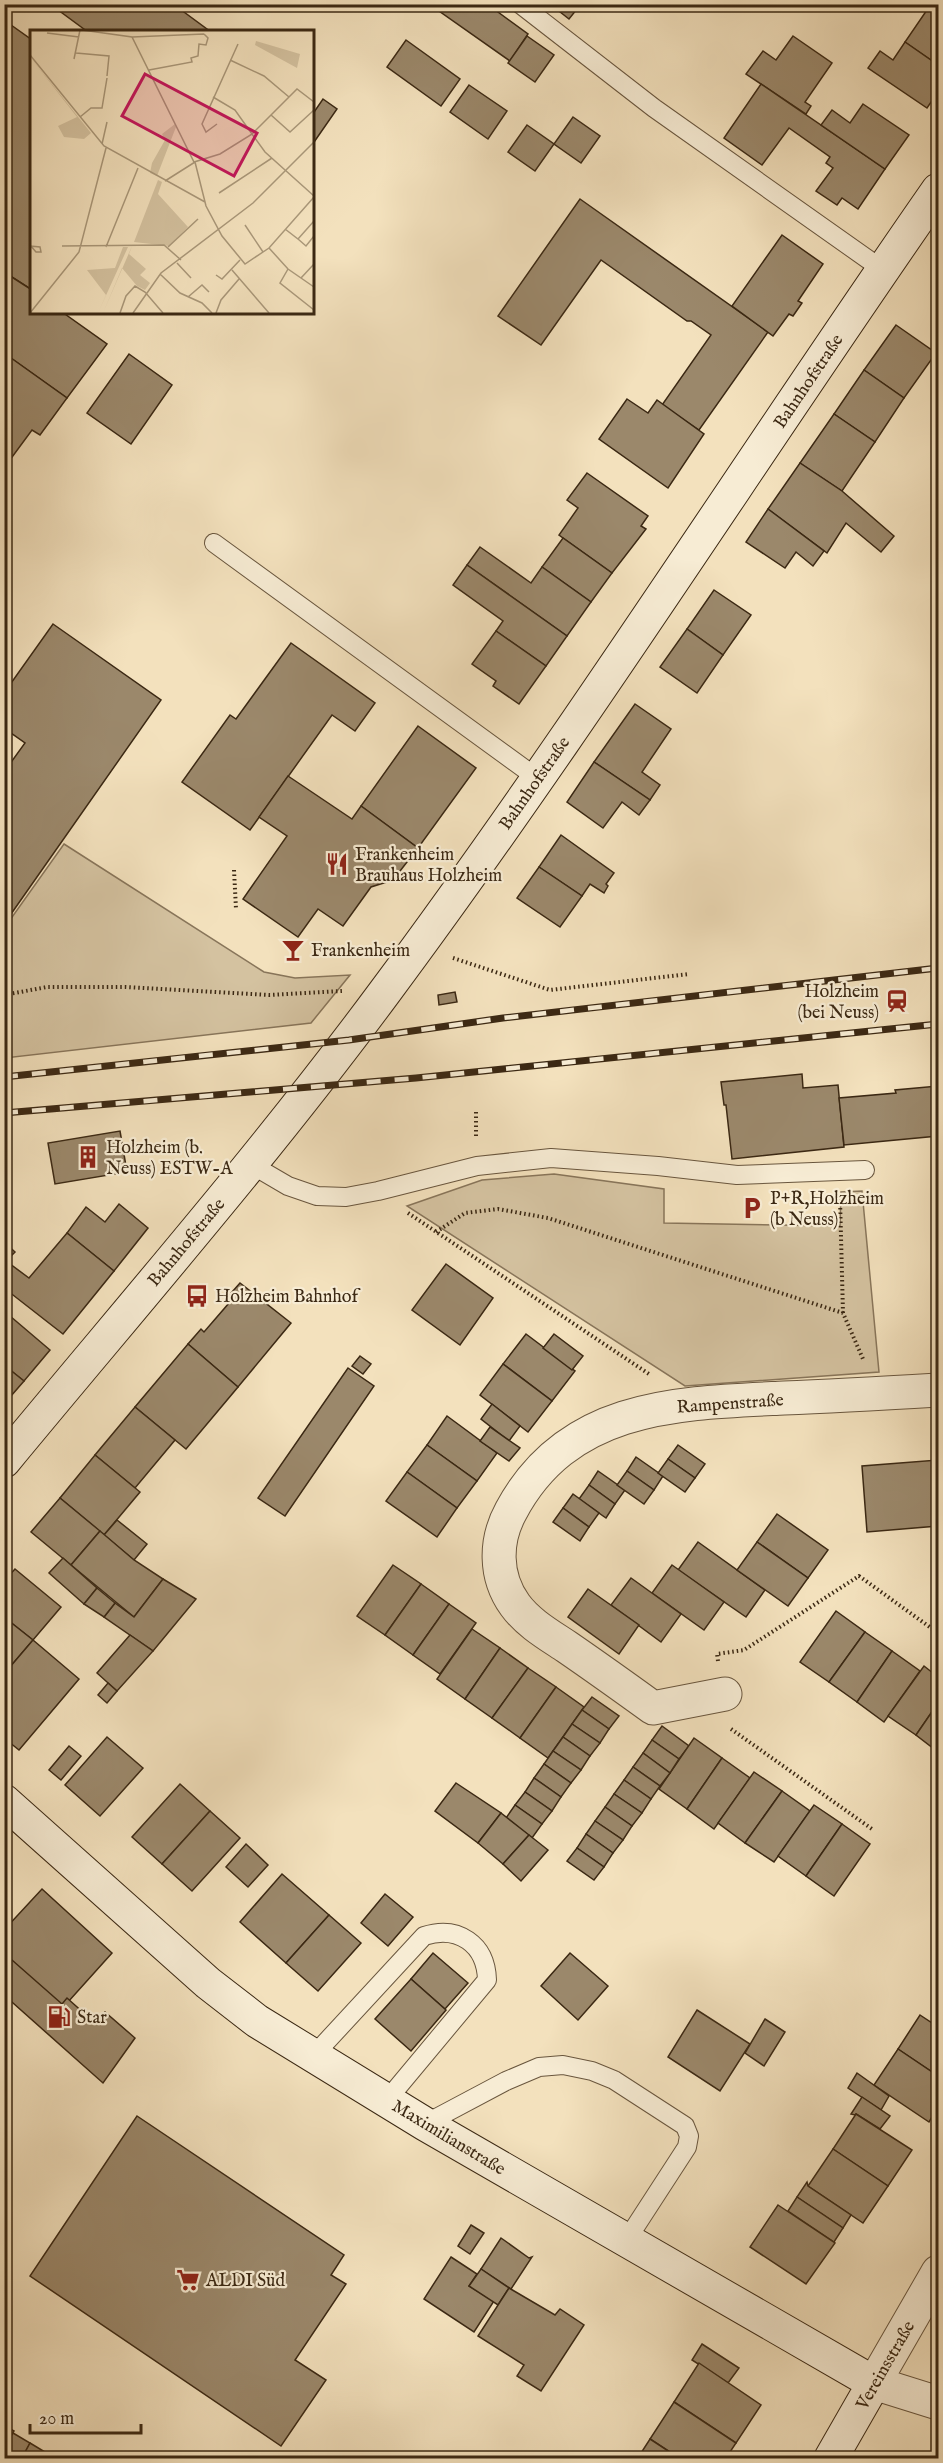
<svg xmlns="http://www.w3.org/2000/svg" width="943" height="2463" font-family="'IM FELL English',serif">
	<rect width="100%" height="100%" fill="#f3e1bd"/>
	<filter id="stains"><feTurbulence type="fractalNoise" baseFrequency=".00333" numOctaves="4"/><feColorMatrix values="0 0 0 0 .2 0 0 0 0 .09 0 0 0 0 .02 0 0 0 .5 -.17"/></filter>
	<radialGradient id="worn" r=".72"><stop offset=".6" stop-color="#630" stop-opacity="0"/><stop offset="1" stop-color="#630" stop-opacity=".3"/></radialGradient>
	<g fill="#d4c2a0" stroke="#88755a" stroke-width="1.5">
		<path d="M64,844L264,972L295,978L350,975L311,1023L5,1058V927Z"/>
		<path d="M554,1174L664,1189V1223L840,1226L841,1192L862,1191L879,1372L685,1386L407,1206L482,1180Z"/>
	</g>
	<g fill="#9b886b" stroke="#3b2813" stroke-width="1.5">
		<path d="M50,4H173L211,32H88Z"/>
		<path d="M429,4H487L528,34L510,61Z"/>
		<path d="M550,4H581L569,19Z"/>
		<path d="M931,4H938V65L905,42Z"/>
		<path d="M4,20L32,40V290L4,272Z"/>
		<path d="M527,36L554,55L535,82L508,63Z"/>
		<path d="M793,36L832,63L805,102L811,106L806,114L746,74L763,51L776,60Z"/>
		<path d="M406,40L460,79L441,106L387,67Z"/>
		<path d="M905,42L938,65V92L927,108L868,68L880,51L893,60Z"/>
		<path d="M761,84L885,169L858,209L842,198L837,205L816,191L833,168L826,163L830,157L789,128L762,165L724,138Z"/>
		<path d="M469,85L507,111L488,139L450,112Z"/>
		<path d="M323,99L337,109L312,145V115Z"/>
		<path d="M863,104L909,135L885,169L821,125L832,110L850,123Z"/>
		<path d="M573,117L600,136L581,163L554,144Z"/>
		<path d="M527,125L554,144L535,171L508,152Z"/>
		<path d="M580,199L768,332L699,430L662,405L711,335L691,321H687L601,260L541,345L498,316Z"/>
		<path d="M782,235L823,264L798,301L802,303L793,316L789,314L773,336L732,306Z"/>
		<path d="M4,272L32,290V312H62L107,344L67,398L4,353Z"/>
		<path d="M896,325L936,353L904,398L864,370Z"/>
		<path d="M4,353L67,398L40,435L32,430L4,468Z"/>
		<path d="M129,354L172,385L131,444L87,413Z"/>
		<path d="M864,370L904,398L875,442L834,414Z"/>
		<path d="M627,399L648,413L657,400L704,434L668,488L599,439Z"/>
		<path d="M834,414L875,442L842,491L800,463Z"/>
		<path d="M800,463L842,491L894,536L881,552L846,523L827,553L768,509Z"/>
		<path d="M587,473L648,516L641,526L646,529L612,573L559,535L578,508L567,500Z"/>
		<path d="M768,509L824,551L813,566L796,552L785,568L746,542Z"/>
		<path d="M563,538L612,573L591,602L542,567Z"/>
		<path d="M480,547L531,583L542,567L591,602L567,636L467,565Z"/>
		<path d="M467,565L567,636L546,666L496,631L503,621L453,585Z"/>
		<path d="M714,590L751,615L723,655L687,629Z"/>
		<path d="M53,624L161,700L4,924V772L25,743L4,728V693Z"/>
		<path d="M687,629L723,655L697,693L660,667Z"/>
		<path d="M496,631L546,666L519,704L493,686L496,681L472,664Z"/>
		<path d="M291,643L375,703L355,731L332,715L250,830L182,782L230,715L236,719Z"/>
		<path d="M635,704L671,729L642,772L660,785L650,800L594,762Z"/>
		<path d="M418,726L476,768L418,848L361,806Z"/>
		<path d="M594,762L650,800L639,815L622,802L603,828L567,802Z"/>
		<path d="M288,776L352,819L361,806L418,848L393,880L371,887L343,926L318,909L298,937L243,899L287,836L259,817Z"/>
		<path d="M561,835L614,873L606,884L608,886L604,893L590,884L582,896L539,867Z"/>
		<path d="M539,867L582,896L560,927L517,898Z"/>
		<path d="M455,992L457,1002L439,1005L438,995Z"/>
		<path d="M802,1074L803,1088L838,1085L844,1147L732,1159L726,1105H724L721,1082Z"/>
		<path d="M938,1086V1136L844,1145L839,1098L896,1093L895,1090Z"/>
		<path d="M120,1131L127,1172L55,1184L48,1143Z"/>
		<path d="M119,1204L148,1228L114,1271L67,1233L86,1207L105,1222Z"/>
		<path d="M67,1233L114,1271L63,1334L4,1288V1263L6,1261L29,1278Z"/>
		<path d="M4,1242L15,1252L4,1263Z"/>
		<path d="M446,1264L493,1298L460,1345L412,1310Z"/>
		<path d="M240,1283L291,1323L238,1387L188,1344L201,1329L204,1332L229,1303L225,1300Z"/>
		<path d="M10,1316L50,1350L24,1381L4,1365V1323Z"/>
		<path d="M526,1334L575,1371L552,1401L503,1364Z"/>
		<path d="M554,1334L583,1356L572,1370L543,1348Z"/>
		<path d="M188,1344L238,1387L186,1449L135,1407Z"/>
		<path d="M360,1356L371,1364L363,1374L352,1366Z"/>
		<path d="M503,1364L552,1401L528,1432L480,1395Z"/>
		<path d="M4,1365L24,1381L4,1404Z"/>
		<path d="M348,1368L374,1386L285,1516L258,1498Z"/>
		<path d="M492,1404L520,1426L509,1441L481,1419Z"/>
		<path d="M135,1407L175,1440L135,1488L95,1455Z"/>
		<path d="M447,1416L497,1453L477,1481L427,1445Z"/>
		<path d="M490,1427L520,1448L509,1461L480,1441Z"/>
		<path d="M427,1445L477,1481L457,1508L407,1472Z"/>
		<path d="M678,1445L705,1464L695,1478L668,1459Z"/>
		<path d="M95,1455L140,1492L104,1535L60,1498Z"/>
		<path d="M636,1457L663,1476L654,1490L627,1471Z"/>
		<path d="M668,1459L695,1478L685,1492L658,1473Z"/>
		<path d="M938,1460V1526L867,1532L862,1466Z"/>
		<path d="M598,1471L625,1490L615,1504L589,1485Z"/>
		<path d="M627,1471L654,1490L644,1504L617,1485Z"/>
		<path d="M407,1472L457,1508L437,1537L386,1501Z"/>
		<path d="M589,1485L615,1504L606,1518L579,1499Z"/>
		<path d="M573,1494L599,1513L589,1527L563,1508Z"/>
		<path d="M60,1498L100,1531L71,1565L31,1532Z"/>
		<path d="M563,1508L589,1527L580,1541L553,1522Z"/>
		<path d="M777,1514L828,1550L808,1578L757,1542Z"/>
		<path d="M117,1520L147,1544L134,1560L104,1535Z"/>
		<path d="M100,1531L134,1560L163,1579L134,1617L71,1565Z"/>
		<path d="M698,1542L765,1590L746,1617L678,1570Z"/>
		<path d="M757,1542L808,1578L788,1606L737,1570Z"/>
		<path d="M63,1558L97,1588L84,1604L49,1573Z"/>
		<path d="M393,1565L421,1584L385,1635L357,1616Z"/>
		<path d="M672,1565L724,1602L704,1630L652,1593Z"/>
		<path d="M15,1569L61,1607L33,1640L4,1617V1581Z"/>
		<path d="M631,1578L681,1614L661,1642L611,1605Z"/>
		<path d="M163,1579L196,1599L153,1651L104,1617L115,1603L134,1617Z"/>
		<path d="M421,1584L449,1604L413,1655L385,1635Z"/>
		<path d="M97,1588L115,1603L104,1617L84,1604Z"/>
		<path d="M588,1589L639,1625L619,1654L568,1617Z"/>
		<path d="M449,1604L476,1623L440,1674L413,1655Z"/>
		<path d="M836,1611L865,1632L829,1682L800,1662Z"/>
		<path d="M4,1617L33,1640L4,1674Z"/>
		<path d="M472,1629L500,1648L465,1699L437,1679Z"/>
		<path d="M865,1632L892,1651L857,1702L829,1682Z"/>
		<path d="M130,1635L153,1651L117,1691L97,1673Z"/>
		<path d="M33,1640L79,1679L19,1750L4,1738V1674Z"/>
		<path d="M500,1648L528,1668L492,1718L465,1699Z"/>
		<path d="M892,1651L920,1671L884,1722L857,1702Z"/>
		<path d="M924,1666L938,1677V1703L916,1735L888,1716Z"/>
		<path d="M528,1668L556,1687L520,1738L492,1718Z"/>
		<path d="M108,1683L117,1691L107,1703L98,1695Z"/>
		<path d="M556,1687L584,1707L548,1758L520,1738Z"/>
		<path d="M592,1697L619,1716L609,1729L582,1710Z"/>
		<path d="M938,1703V1752L916,1735Z"/>
		<path d="M582,1710L609,1729L600,1743L572,1724Z"/>
		<path d="M572,1724L600,1743L590,1756L563,1737Z"/>
		<path d="M662,1726L689,1746L679,1759L652,1740Z"/>
		<path d="M107,1737L143,1768L100,1816L65,1785Z"/>
		<path d="M563,1737L590,1756L581,1770L553,1751Z"/>
		<path d="M694,1738L722,1758L687,1809L659,1789Z"/>
		<path d="M652,1740L679,1759L670,1773L643,1753Z"/>
		<path d="M69,1746L81,1756L61,1780L49,1770Z"/>
		<path d="M553,1751L581,1770L571,1783L544,1764Z"/>
		<path d="M643,1753L670,1773L660,1786L633,1767Z"/>
		<path d="M722,1758L750,1778L714,1829L687,1809Z"/>
		<path d="M544,1764L571,1783L561,1797L534,1778Z"/>
		<path d="M633,1767L660,1786L651,1799L624,1780Z"/>
		<path d="M754,1772L782,1791L745,1843L718,1823Z"/>
		<path d="M534,1778L561,1797L552,1811L525,1792Z"/>
		<path d="M624,1780L651,1799L642,1813L614,1794Z"/>
		<path d="M456,1783L501,1813L478,1843L435,1811Z"/>
		<path d="M180,1784L210,1811L162,1864L132,1837Z"/>
		<path d="M782,1791L810,1811L774,1862L745,1843Z"/>
		<path d="M525,1792L552,1811L542,1824L515,1805Z"/>
		<path d="M614,1794L642,1813L632,1826L605,1807Z"/>
		<path d="M515,1805L542,1824L532,1838L506,1818Z"/>
		<path d="M814,1805L842,1824L806,1876L778,1856Z"/>
		<path d="M605,1807L632,1826L623,1840L595,1821Z"/>
		<path d="M210,1811L240,1838L192,1891L162,1864Z"/>
		<path d="M501,1813L529,1835L503,1864L478,1843Z"/>
		<path d="M595,1821L623,1840L613,1853L586,1834Z"/>
		<path d="M842,1824L870,1844L834,1896L806,1876Z"/>
		<path d="M586,1834L613,1853L604,1867L577,1848Z"/>
		<path d="M529,1835L548,1850L521,1881L503,1864Z"/>
		<path d="M246,1844L268,1865L248,1887L226,1867Z"/>
		<path d="M577,1848L604,1867L594,1880L567,1861Z"/>
		<path d="M282,1874L329,1915L286,1963L240,1922Z"/>
		<path d="M42,1889L112,1953L59,2012L4,1963V1930Z"/>
		<path d="M385,1894L413,1917L388,1946L361,1923Z"/>
		<path d="M329,1915L361,1943L318,1991L286,1963Z"/>
		<path d="M4,1953L62,2004L67,1998L95,2023L105,2012L135,2038L103,2083L4,1995Z"/>
		<path d="M433,1953L468,1983L445,2009L411,1979Z"/>
		<path d="M570,1953L608,1986L578,2020L541,1986Z"/>
		<path d="M411,1979L446,2010L411,2051L375,2019Z"/>
		<path d="M697,2010L750,2044L720,2091L668,2057Z"/>
		<path d="M920,2015L938,2027V2076L898,2049Z"/>
		<path d="M765,2019L785,2032L764,2066L745,2053Z"/>
		<path d="M898,2049L938,2076V2106L929,2122L874,2085Z"/>
		<path d="M857,2073L889,2096L881,2110L848,2088Z"/>
		<path d="M862,2097L890,2116L880,2129L856,2114L855,2115L851,2114Z"/>
		<path d="M856,2114L912,2150L888,2186L833,2149Z"/>
		<path d="M137,2116L344,2255L331,2275L346,2284L295,2360L326,2380L281,2446L30,2276Z"/>
		<path d="M833,2149L888,2186L863,2223L808,2186Z"/>
		<path d="M807,2182L808,2186L851,2215L843,2228L797,2197Z"/>
		<path d="M797,2197L843,2228L834,2242L788,2211Z"/>
		<path d="M778,2205L835,2243L806,2284L750,2247Z"/>
		<path d="M471,2225L484,2233L470,2254L458,2246Z"/>
		<path d="M501,2238L529,2258L532,2257L511,2289L481,2269Z"/>
		<path d="M451,2257L477,2274L469,2286L494,2301L474,2332L424,2299Z"/>
		<path d="M481,2269L509,2288L498,2305L469,2286Z"/>
		<path d="M509,2288L555,2315L560,2309L584,2325L541,2391L517,2376L524,2365L478,2336Z"/>
		<path d="M702,2344L739,2368L728,2383L692,2360Z"/>
		<path d="M699,2363L761,2405L736,2443L674,2402Z"/>
		<path d="M674,2402L736,2443L726,2458H679L650,2439Z"/>
		<path d="M4,2425L14,2431L4,2447Z"/>
		<path d="M13,2433L30,2443L22,2458H4V2447Z"/>
		<path d="M650,2439L679,2458H650L641,2453Z"/>
		<path d="M30,2443L45,2452L41,2458H22Z"/>
	</g>
	<g fill="none" stroke-linecap="round" stroke-linejoin="round">
		<g stroke="#69563e" stroke-width="20">
			<g id="service">
				<path d="M520,4L654,108L883,270"/>
				<path d="M214,543L537,778"/>
				<path d="M252,1165L288,1186L317,1196L346,1197L378,1191L477,1166L551,1158L658,1166L737,1175L865,1170"/>
				<path d="M314,2055L424,1936C458,1925 486,1944 487,1980L387,2100"/>
				<path d="M425,2124L506,2081L539,2067L563,2065L592,2071L614,2080L685,2126L689,2136L687,2147L626,2241"/>
			</g>
		</g>
		<g stroke="#69563e" stroke-width="35">
			<g id="minor">
				<path d="M725,1694L653,1708C624,1687 596,1667 567,1647C549,1635 528,1623 515,1605C494,1576 495,1540 511,1511C568,1404 678,1403 784,1398C836,1396 887,1393 938,1390"/>
				<path d="M938,2272L874,2383L938,2403"/>
			</g>
		</g>
		<g stroke="#3b2813" stroke-width="35">
			<g id="secondary">
				<path d="M4,1461C132,1306 264,1155 384,993C578,732 752,457 938,190"/>
				<path d="M4,1801L208,1983L257,2021L425,2124L874,2383L831,2458"/>
			</g>
		</g>
		<g stroke="#3b2813" stroke-width="4" stroke-dasharray="1.5 3" stroke-linecap="butt">
			<path d="M234,870L236,909"/>
			<path d="M453,958L550,990L689,974"/>
			<path d="M4,995L47,987H125L270,995L342,991"/>
			<path d="M476,1112V1138"/>
			<path d="M840,1199L843,1313"/>
			<path d="M408,1213L649,1374"/>
			<path d="M436,1232L465,1213L498,1209L548,1218L843,1313L863,1359"/>
			<path d="M718,1661L717,1654L744,1650L859,1576L938,1633"/>
			<path d="M731,1729L872,1829"/>
		</g>
		<use href="#service" stroke="#f7ecd4" stroke-width="18"/>
		<use href="#minor" stroke="#f7ecd4" stroke-width="33"/>
		<use href="#secondary" stroke="#f7ecd4" stroke-width="33"/>
		<g stroke="#3b2813" stroke-width="7">
			<g id="rail">
				<path d="M4,1077L349,1040L503,1018L938,968"/>
				<path d="M4,1113L416,1078L938,1024"/>
			</g>
		</g>
		<use href="#rail" stroke="#f7ecd4" stroke-width="4.5" stroke-dasharray="14" stroke-linecap="butt"/>
	</g>
	<defs>
		<g id="restaurant-bare" transform="scale(1.8)"><path d="M-5-6h1v4h1v-4h1v4h1v-4h1v5L-1.5 .5V6h-2V.5L-5-1ZM5-6V6H3V1.5H1.5Q1.5-4 5-6Z" fill="#8f2418" stroke="#f7ecd4" stroke-width="2.5" paint-order="stroke"/></g>
		<g id="bar-bare" transform="scale(1.8)"><path d="M-6-5H6L.8 .8V4.5H3.5V6h-7V4.5H-.8V.8Z" fill="#8f2418" stroke="#f7ecd4" stroke-width="2.5" paint-order="stroke"/></g>
		<g id="station-bare" transform="scale(1.8)"><path d="M-3-6H3Q5-6 5-4V2Q5 4 3 4L4.5 6H3L1.5 4h-3L-3 6H-4.5L-3 4Q-5 4-5 2V-4Q-5-6-3-6ZM-3.5-4v3h7v-3ZM-3.5 1v1.5H-2V1ZM2 1v1.5H3.5V1Z" fill="#8f2418" stroke="#f7ecd4" stroke-width="2.5" paint-order="stroke"/></g>
		<g id="building-bare" transform="scale(1.8)"><path d="M-4-6H4V6H1V3H-1V6H-4ZM-2.5-4.3h1.7v1.8h-1.7ZM.8-4.3h1.7v1.8H.8ZM-2.5-1h1.7V.8h-1.7ZM.8-1h1.7V.8H.8Z" fill="#8f2418" stroke="#f7ecd4" stroke-width="2.5" paint-order="stroke"/></g>
		<g id="parking-bare" transform="scale(1.8)"><path d="M-3.5-5.5H1a3.5 3.5 0 0 1 0 7H-1V5.5H-3.5ZM-1-3.4V-.6H.8a1.4 1.4 0 0 0 0-2.8Z" fill="#8f2418" stroke="#f7ecd4" stroke-width="2.5" paint-order="stroke"/></g>
		<g id="bus-bare" transform="scale(1.8)"><path d="M-5-6H5V4H4V6H2V4H-2V6H-4V4H-5ZM-3.5-4V0h7V-4ZM-3.5 1.2v1.5H-2V1.2ZM2 1.2v1.5H3.5V1.2Z" fill="#8f2418" stroke="#f7ecd4" stroke-width="2.5" paint-order="stroke"/></g>
		<g id="fuel-bare" transform="scale(1.8)"><path d="M-5.5-6h7V0h2V4h1.3V-2.5L3-4.5l.8-.8L6-3V5H2.5V1h-1V6h-7ZM-4.2-4.7v3.2H.2V-4.7Z" fill="#8f2418" stroke="#f7ecd4" stroke-width="2.5" paint-order="stroke"/></g>
		<g id="supermarket-bare" transform="scale(1.8)"><path d="M-6-5.5h2.5l.6 2H6L4.5 2H-2.5L-4.4-4H-6ZM-1.5 3.2a1.3 1.3 0 1 0 .1 0ZM3 3.2a1.3 1.3 0 1 0 .1 0Z" fill="#8f2418" stroke="#f7ecd4" stroke-width="2.5" paint-order="stroke"/></g>
	</defs>
	<g fill-rule="evenodd">
		<use href="#restaurant-bare" x="337" y="864"/>
		<use href="#bar-bare" x="293" y="950"/>
		<use href="#station-bare" x="897" y="1001"/>
		<use href="#building-bare" x="88" y="1157"/>
		<use href="#parking-bare" x="752" y="1208"/>
		<use href="#bus-bare" x="197" y="1296"/>
		<use href="#fuel-bare" x="59" y="2017"/>
		<use href="#supermarket-bare" x="188" y="2280"/>
	</g>
	<g text-anchor="middle" stroke-width="4.5" stroke-linejoin="round" paint-order="stroke">
		<g font-size="18" fill="#3b2813" stroke="#f7ecd4">
			<text transform="translate(808 381) rotate(-56)" y="6">Bahnhofstraße</text>
			<text transform="translate(534 783) rotate(-55)" y="6">Bahnhofstraße</text>
			<text transform="translate(186 1242) rotate(-50)" y="6">Bahnhofstraße</text>
			<text transform="translate(730 1403) rotate(-4)" y="6">Rampenstraße</text>
			<text transform="translate(449 2137) rotate(31)" y="6">Maximilianstraße</text>
			<text transform="translate(885 2365) rotate(-60)" y="6">Vereinsstraße</text>
		</g>
		<g font-size="18" fill="#3b2813" stroke="#f7ecd4" text-anchor="start">
			<text x="355" y="860">Frankenheim<tspan x="355" dy="21">Brauhaus Holzheim</tspan></text>
			<text x="311" y="956">Frankenheim</text>
			<text x="879" y="997" text-anchor="end">Holzheim<tspan x="879" dy="21">(bei Neuss)</tspan></text>
			<text x="106" y="1153">Holzheim (b.<tspan x="106" dy="21">Neuss) ESTW-A</tspan></text>
			<text x="770" y="1204">P+R,Holzheim<tspan x="770" dy="21">(b Neuss)</tspan></text>
			<text x="215" y="1302">Holzheim Bahnhof</text>
			<text x="77" y="2023">Star</text>
			<text x="206" y="2286">ALDI Süd</text>
		</g>
	</g>
	<g transform="translate(30 30)">
		<rect width="284" height="284" fill="#f3e1bd"/>
		<path d="M226,11L270,24L267,38L225,15ZM0,27L61,103L54,109L34,107L28,96L47,87ZM145,94L146,97L127,146L120,143L122,133L135,110L132,104ZM128,150L132,152L128,164L158,197L139,216L104,212ZM102,216L99,224L116,239L110,245L120,253L115,260L107,256L92,238L73,283ZM93,217H98L68,283L76,265L57,240L85,238Z" fill="#d4c2a0"/>
		<path fill="none" stroke="#a99779" stroke-width="1.5" d="M52,0L102,7L164,132L190,124L222,104L235,122L284,166M17,3L49,7M102,7L174,4M46,23L79,26L77,46M0,25L74,116L175,172M44,29L50,0M200,30L234,46L259,67M119,40L162,32L161,28L168,26L169,14L176,15L178,8L174,4M183,67L205,80L222,104L267,59L284,72M241,85L260,102L284,80M50,87L61,78H72L77,48M187,94L176,102L172,94L208,14M72,114L77,92M135,151L165,132L176,176L192,206L215,234L239,218L284,167M189,163L242,128M215,195L233,222M255,199L268,209L284,191M268,209L276,216L284,206M0,215L6,222H11L10,217L0,216M32,216L134,215L151,230M76,217L108,138M138,217L168,189M239,218L258,239L284,257M147,233L161,248M258,239L250,253L284,280M202,240L239,283M130,244L150,263L172,273L182,283M186,245L192,249L210,230M271,248L284,234M158,267L172,255L179,262M0,283L49,222L76,118M90,283L96,266L105,256L115,262L133,283M103,283L131,243L223,173L284,112M186,283L191,270L209,249"/>
		<path fill="#c2185b" fill-opacity="0.15" stroke="#c2185b" stroke-width="3" d="M115,44L227,103L204,146L92,86Z"/>
		<rect width="284" height="284" fill="none" stroke="#3b2813" stroke-width="3"/>
	</g>
	<rect width="943" height="2463" fill="none" stroke="#f3e1bd" stroke-width="24"/>
	<rect x="6" y="6" width="931" height="2451" fill="none" stroke="#3b2813" stroke-width="3"/>
	<rect x="12" y="12" width="919" height="2439" fill="none" stroke="#3b2813" stroke-width="1.5"/>
	<path d="M30 2424v9h111v-9" fill="none" stroke="#3b2813" stroke-width="3"/>
	<text x="39" y="2424" font-size="18" fill="#3b2813" stroke="#f7ecd4" stroke-width="4.5" paint-order="stroke">20 m</text>
	<rect width="100%" height="100%" filter="url(#stains)"/>
	<rect width="100%" height="100%" fill="url(#worn)"/>
</svg>
